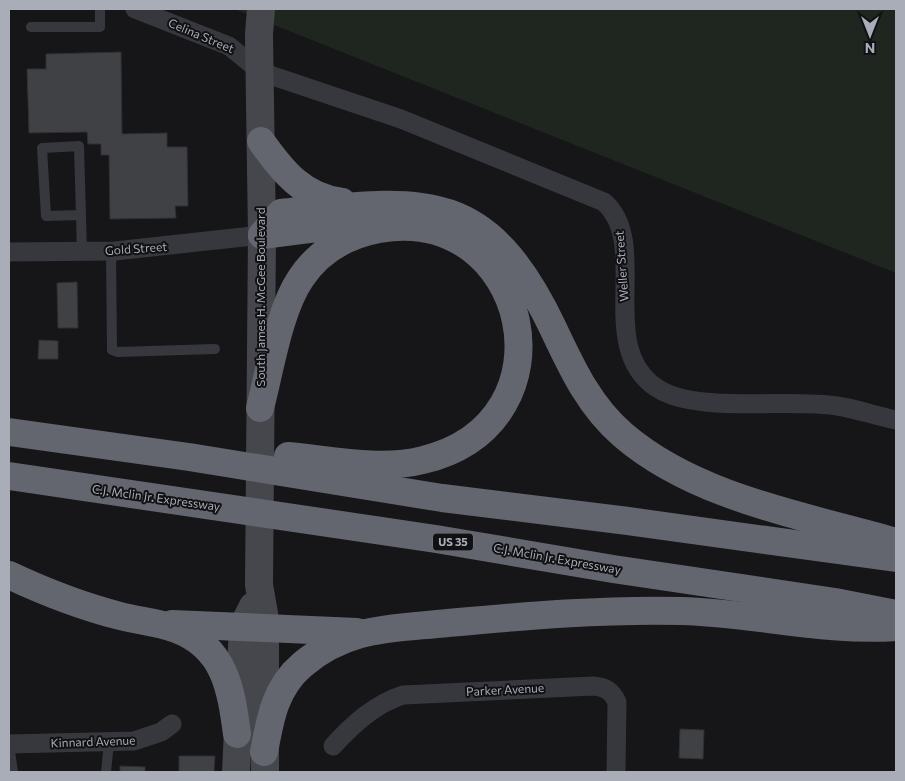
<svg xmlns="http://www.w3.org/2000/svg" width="905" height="781" font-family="Commissioner,sans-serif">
	<rect width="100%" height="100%" fill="#161618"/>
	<path fill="#1e261f" d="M234,9H896V273Z"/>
	<g fill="#404145" stroke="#303034">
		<path d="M121,52L122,134L167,133V147H187L188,206H175L176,218L110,219L109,155H101V144H88L87,132L29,133L27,69H46V54Z"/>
		<path d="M77,282L78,328H58L57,283Z"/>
		<path d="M39,340L58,341V359H38Z"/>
		<path d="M680,729L704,730L703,759L679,758Z"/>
		<path d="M179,756H215L214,772H179Z"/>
		<path d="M120,766L145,767V772H120Z"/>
	</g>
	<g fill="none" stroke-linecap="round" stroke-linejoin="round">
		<g stroke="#37383d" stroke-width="10">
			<path d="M31,27H100V9"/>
			<path d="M81,215L46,216L42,148L79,146C80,181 81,216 82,252"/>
			<path d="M111,251L112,350L118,352L215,349"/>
			<path d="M9,744L13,772"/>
			<path d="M106,772L109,742"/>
		</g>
		<g stroke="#37383d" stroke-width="19">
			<path d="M135,9L229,46L261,72L401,119L604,202C652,244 594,347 657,388C695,414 788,398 837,406C857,409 876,416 896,420"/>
			<path d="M9,252L115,251L262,235"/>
			<path d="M9,744L134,741L161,732L172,724"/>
			<path d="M333,746C353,724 375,704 403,695L593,686C605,687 611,690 617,702L616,772"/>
		</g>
		<g stroke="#45474d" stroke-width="28">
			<path d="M261,9L259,34L262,235L259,585L265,619V772"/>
			<path d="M236,772L243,626L253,606"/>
		</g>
		<g stroke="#63666e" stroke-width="28">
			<path d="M261,141C283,172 303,197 342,202"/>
			<path d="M262,235L281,213C421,199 485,185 553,328C572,368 589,406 623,435C696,498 806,516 896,542"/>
			<path d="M262,235L309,229L363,226"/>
			<path d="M260,408C270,370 279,310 301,278C319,251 347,235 379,229C528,202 580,422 423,460C381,471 331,460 288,456"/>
			<path d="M9,432L189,457L442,498L628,521L896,558"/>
			<path d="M9,476L436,539L613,569L835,602L896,614"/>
			<path d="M9,575C45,592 81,606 120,616C138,621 158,622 176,629C225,647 231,689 237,734"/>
			<path d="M172,624L357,632"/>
			<path d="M264,752C270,719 275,688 302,665C348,626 392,629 448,623C526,616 603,609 682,611C753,613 825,632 896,627"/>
		</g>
	</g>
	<g text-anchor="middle" stroke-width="4" stroke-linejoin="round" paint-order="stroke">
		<rect fill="#111113" stroke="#7b7e86" stroke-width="1" x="433" y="533.5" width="40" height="17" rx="4"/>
		<g font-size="11" font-weight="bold" fill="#a8adb8">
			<text x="453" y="546">US 35</text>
		</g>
		<g font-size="12" fill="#a8adb8" stroke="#111113">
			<text transform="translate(201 36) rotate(23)" y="4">Celina Street</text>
			<text transform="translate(136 249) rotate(-4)" y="4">Gold Street</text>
			<text transform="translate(622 266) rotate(-94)" y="4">Weller Street</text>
			<text transform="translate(261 297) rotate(-90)" y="4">South James H. McGee Boulevard</text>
			<text transform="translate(156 498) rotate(8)" y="4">C.J. Mclin Jr. Expressway</text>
			<text transform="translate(557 559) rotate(10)" y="4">C.J. Mclin Jr. Expressway</text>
			<text transform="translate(505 690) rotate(-3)" y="4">Parker Avenue</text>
			<text transform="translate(93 742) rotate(-2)" y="4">Kinnard Avenue</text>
		</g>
	</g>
	<rect width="905" height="781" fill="none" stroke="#a8adb8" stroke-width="20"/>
	<g transform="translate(870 35) rotate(180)" stroke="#111113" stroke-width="4" paint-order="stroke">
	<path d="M0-4L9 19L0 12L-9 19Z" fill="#a8adb8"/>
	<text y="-8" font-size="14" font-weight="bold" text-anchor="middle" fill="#a8adb8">N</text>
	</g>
</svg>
